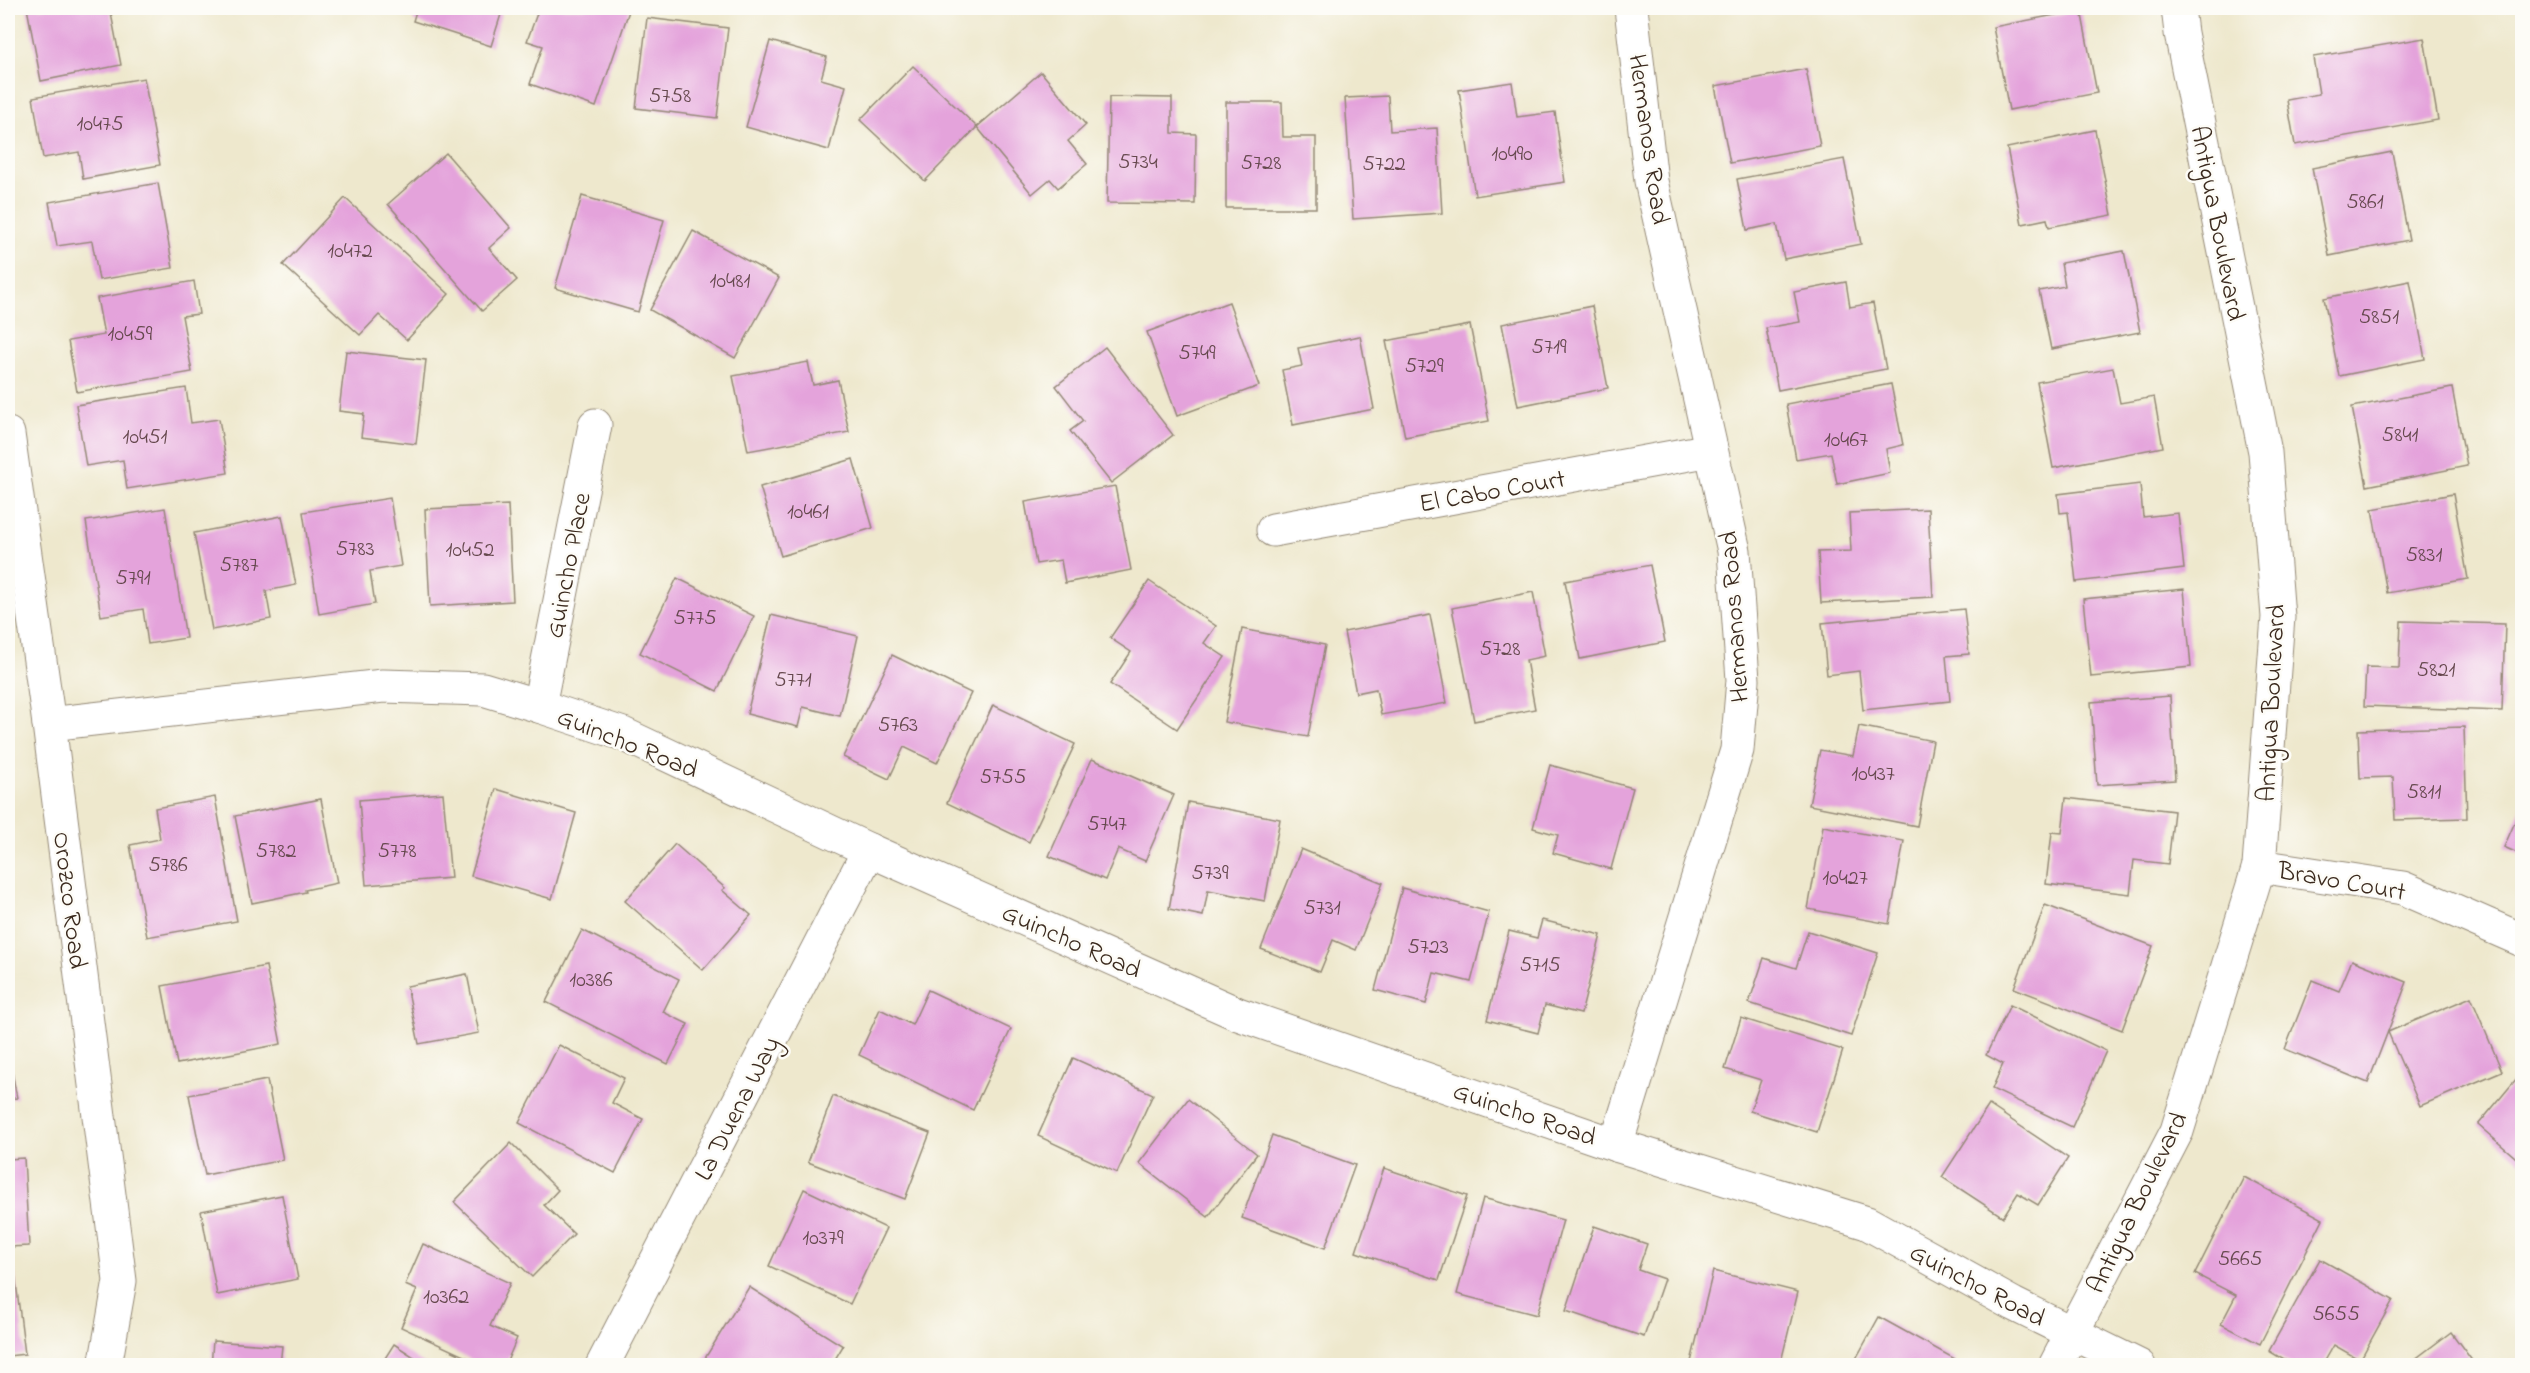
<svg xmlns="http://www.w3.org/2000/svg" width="2530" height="1373" font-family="'Indie Flower',sans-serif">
	<rect width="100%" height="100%" fill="#fdfcf7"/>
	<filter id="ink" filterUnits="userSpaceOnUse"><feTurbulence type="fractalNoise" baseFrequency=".0167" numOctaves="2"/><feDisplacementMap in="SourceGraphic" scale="12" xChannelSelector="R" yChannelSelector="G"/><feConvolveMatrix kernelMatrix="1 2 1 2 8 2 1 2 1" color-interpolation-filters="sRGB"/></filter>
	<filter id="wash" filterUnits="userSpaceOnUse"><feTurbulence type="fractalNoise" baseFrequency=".008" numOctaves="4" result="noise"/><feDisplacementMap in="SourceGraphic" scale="24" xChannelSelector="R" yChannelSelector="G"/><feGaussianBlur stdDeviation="1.35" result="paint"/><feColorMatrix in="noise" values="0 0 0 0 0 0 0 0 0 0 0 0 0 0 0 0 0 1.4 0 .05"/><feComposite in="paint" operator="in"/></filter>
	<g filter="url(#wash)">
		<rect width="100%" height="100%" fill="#eee8cd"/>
		<g id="blocks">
			<g fill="#e4a3db">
				<path d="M27,8H110L121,65L41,81Z"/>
				<path d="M417,8H503L491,46L413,21Z"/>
				<path d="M539,8H630L596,107L530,84L543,46L527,41Z"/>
				<path d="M2081,10L2097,93L2009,110L1993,27Z"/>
				<path d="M647,18L728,28L717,118L636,108Z"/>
				<path d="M2424,38L2438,120L2295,145L2287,100L2319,94L2313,57Z"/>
				<path d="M770,41L827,57L821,79L846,86L829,150L746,127Z"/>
				<path d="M913,66L977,127L925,181L860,120Z"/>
				<path d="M1806,69L1820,146L1730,163L1715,86Z"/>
				<path d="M1041,72L1086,125L1068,141L1087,164L1058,188L1050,179L1032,194L977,127Z"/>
				<path d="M144,78L160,165L83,179L79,152L43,158L33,97Z"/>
				<path d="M1512,82L1517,117L1555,112L1565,182L1475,196L1459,90Z"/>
				<path d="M1388,96L1390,131L1437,128L1442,213L1353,219L1345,98Z"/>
				<path d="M1109,97L1172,98V133L1196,134L1195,204L1107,203Z"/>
				<path d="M1226,102H1282L1283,137H1316V208H1226Z"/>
				<path d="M2095,130L2112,215L2049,227L2047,219L2022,224L2007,148Z"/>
				<path d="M2392,152L2409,240L2329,256L2312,168Z"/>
				<path d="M446,153L511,228L489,248L517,280L482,311L388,204Z"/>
				<path d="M1844,159L1861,244L1784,259L1777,224L1747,230L1737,179Z"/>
				<path d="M158,183L173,268L99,280L92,241L57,246L49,202Z"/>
				<path d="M582,196L664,220L638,312L555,288Z"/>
				<path d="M345,198L449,294L407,340L379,315L360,335L283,265Z"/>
				<path d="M693,231L779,278L735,358L650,310Z"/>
				<path d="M2124,251L2140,332L2051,349L2039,291L2065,286L2061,263Z"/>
				<path d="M194,281L199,314L182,316L192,372L77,392L68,341L104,335L97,298Z"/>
				<path d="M2410,281L2425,359L2339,376L2324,298Z"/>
				<path d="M1846,282L1850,307L1873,303L1886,369L1778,390L1766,328L1800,322L1794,292Z"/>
				<path d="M1229,302L1259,386L1177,416L1147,332Z"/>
				<path d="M1592,306L1608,388L1518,406L1502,324Z"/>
				<path d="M1470,325L1489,421L1405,437L1386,341Z"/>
				<path d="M1360,336L1374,409L1293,425L1282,370L1302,366L1298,348Z"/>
				<path d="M1105,347L1173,435L1111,483L1070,431L1083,421L1056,386Z"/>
				<path d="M346,351L426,360L416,444L361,437L364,414L339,411Z"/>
				<path d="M808,362L813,385L838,380L849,432L748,451L733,376Z"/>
				<path d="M2113,368L2120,403L2154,397L2163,447L2053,468L2037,382Z"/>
				<path d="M1891,384L1903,445L1886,449L1890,473L1837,484L1831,453L1796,459L1786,404Z"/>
				<path d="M186,388L191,423L219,419L228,473L127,489L123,460L86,466L76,405Z"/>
				<path d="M2452,388L2467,466L2367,486L2352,407Z"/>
				<path d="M853,459L873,528L781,556L760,487Z"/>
				<path d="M2140,484L2143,517L2178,513L2184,569L2076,582L2068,512L2060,513L2058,494Z"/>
				<path d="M1115,486L1131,570L1065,583L1061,560L1036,564L1025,502Z"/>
				<path d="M2453,494L2468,579L2387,593L2372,509Z"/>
				<path d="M390,498L401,566L370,571L375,604L319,614L303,512Z"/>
				<path d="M508,505L513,601L430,606L425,509Z"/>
				<path d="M165,508L186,638L148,644L143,609L101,616L86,521Z"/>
				<path d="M1928,509L1933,597L1821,603L1818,552L1851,551L1849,513Z"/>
				<path d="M282,516L296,585L266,591L271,619L212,630L194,533Z"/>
				<path d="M1650,565L1665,642L1580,659L1565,581Z"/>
				<path d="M677,578L754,616L717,691L640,653Z"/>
				<path d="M1149,581L1216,626L1204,643L1225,657L1177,729L1110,684L1131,652L1110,638Z"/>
				<path d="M2184,589L2191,667L2091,677L2083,599Z"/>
				<path d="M1533,592L1545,656L1526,660L1535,709L1474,721L1452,608Z"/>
				<path d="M1964,609L1969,654L1946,656L1950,701L1863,710L1859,671L1827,675L1822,623Z"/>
				<path d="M771,615L858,636L840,716L803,707L798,727L747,714Z"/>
				<path d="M1430,615L1447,703L1381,715L1376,689L1356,693L1344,632Z"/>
				<path d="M2401,621L2505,624L2502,711L2364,706L2366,667L2399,668Z"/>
				<path d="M1242,629L1325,645L1308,737L1224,722Z"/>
				<path d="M892,655L971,693L937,763L904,747L889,779L843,757Z"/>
				<path d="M2170,696L2175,780L2097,785L2091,702Z"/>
				<path d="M993,705L1075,744L1029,842L947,803Z"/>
				<path d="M1859,726L1933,741L1917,826L1809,805L1820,750L1853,756Z"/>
				<path d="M2464,727L2467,818L2395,820L2393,777L2360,778L2358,730Z"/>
				<path d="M1092,759L1174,795L1145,861L1118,849L1105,880L1049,856Z"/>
				<path d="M1550,765L1633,788L1611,869L1553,853L1558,835L1533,828Z"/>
				<path d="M496,789L576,813L552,899L471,876Z"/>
				<path d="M443,793L451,878L366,885L359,800Z"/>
				<path d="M215,797L237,921L147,937L130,845L160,839L155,808Z"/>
				<path d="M2066,798L2174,811L2168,864L2134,860L2130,894L2046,884L2052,832L2062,833Z"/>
				<path d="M321,799L337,883L305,890L306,892L252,903L235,816Z"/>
				<path d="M1188,802L1280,819L1265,901L1208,890L1203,916L1169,909Z"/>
				<path d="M2522,806V855L2504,847Z"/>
				<path d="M1823,826L1904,841L1889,924L1808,909Z"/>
				<path d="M675,844L725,888L722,890L751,915L703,970L625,901Z"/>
				<path d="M1301,849L1383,883L1356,950L1333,940L1320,972L1261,949Z"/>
				<path d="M1402,888L1489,912L1471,982L1434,973L1426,1004L1375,990Z"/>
				<path d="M2045,905L2153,946L2122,1030L2014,988Z"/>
				<path d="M1542,920L1601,935L1581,1014L1545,1005L1538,1033L1487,1020L1509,931L1537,938Z"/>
				<path d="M582,930L679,979L663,1012L688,1024L668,1064L546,1002Z"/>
				<path d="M1808,931L1878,953L1851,1036L1749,1003L1764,958L1796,968Z"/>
				<path d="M2352,960L2407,982L2368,1083L2285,1049L2312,980L2339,991Z"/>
				<path d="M266,966L281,1044L177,1064L162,986Z"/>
				<path d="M467,974L479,1033L419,1044L407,986Z"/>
				<path d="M928,990L1011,1029L973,1110L859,1055L880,1009L912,1025Z"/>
				<path d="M2471,997L2502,1071L2420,1106L2388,1032Z"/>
				<path d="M2010,1005L2106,1051L2072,1127L1992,1089L2003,1064L1986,1055Z"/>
				<path d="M1741,1018L1843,1050L1817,1132L1750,1111L1761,1080L1725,1069Z"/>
				<path d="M559,1045L624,1078L612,1103L643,1119L615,1173L519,1123Z"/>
				<path d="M8,1050L17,1098L8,1099Z"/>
				<path d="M1073,1058L1153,1094L1117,1173L1038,1136Z"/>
				<path d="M2522,1072V1163L2478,1125Z"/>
				<path d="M267,1080L283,1160L205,1175L189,1095Z"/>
				<path d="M833,1096L930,1133L905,1199L808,1162Z"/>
				<path d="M1188,1099L1257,1154L1208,1217L1139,1163Z"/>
				<path d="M1989,1105L2068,1158L2038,1205L2018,1193L2003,1217L1942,1177Z"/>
				<path d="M1272,1135L1355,1165L1325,1248L1242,1218Z"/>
				<path d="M511,1143L558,1190L544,1205L574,1234L532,1277L454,1202Z"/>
				<path d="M24,1158L29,1246L8,1247V1159Z"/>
				<path d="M1384,1168L1467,1196L1439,1280L1356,1252Z"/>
				<path d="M2244,1177L2323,1219L2260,1344L2221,1324L2236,1295L2195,1274Z"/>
				<path d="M804,1189L886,1228L850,1304L769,1266Z"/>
				<path d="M282,1195L298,1279L217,1295L201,1211Z"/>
				<path d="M1483,1198L1563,1220L1537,1315L1457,1294Z"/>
				<path d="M1594,1226L1647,1244L1638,1270L1664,1279L1644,1337L1566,1311Z"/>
				<path d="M423,1244L510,1283L490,1326L517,1338L505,1366H485L401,1327L417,1290L405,1285Z"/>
				<path d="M2320,1259L2393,1300L2360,1360L2334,1345L2322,1366H2294L2269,1351Z"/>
				<path d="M14,1266L25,1354L8,1356V1267Z"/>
				<path d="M1713,1271L1798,1292L1780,1366H1706L1691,1362Z"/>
				<path d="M749,1287L843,1346L831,1366H706L702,1363Z"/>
				<path d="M1879,1317L1955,1359L1951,1366H1852Z"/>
				<path d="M2451,1332L2476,1366H2406Z"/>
				<path d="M213,1341L282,1346L280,1366H211Z"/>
				<path d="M394,1344L428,1366H380Z"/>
			</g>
		</g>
	</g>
	<g filter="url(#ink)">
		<use href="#blocks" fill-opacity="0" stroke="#948976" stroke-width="1.5"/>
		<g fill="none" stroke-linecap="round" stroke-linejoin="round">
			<g stroke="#948976" stroke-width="35">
				<g id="minor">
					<path d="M8,434L49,724L120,1281L105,1366"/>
					<path d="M1273,530L1711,450"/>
					<path d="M539,706L595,425"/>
					<path d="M49,724L383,686L483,689L539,706L623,734L869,850L1238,1014L1616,1145L1867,1223L2013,1304L2139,1366"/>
					<path d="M2259,866L2403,888L2522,940"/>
					<path d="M1616,1145L1737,750L1743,680L1734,551L1651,181L1631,8"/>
					<path d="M602,1366L869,850"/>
				</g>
			</g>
			<g stroke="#948976" stroke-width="35">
				<path id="tertiary" d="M2055,1366L2177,1131L2259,866L2278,617L2265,452L2181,33L2178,8"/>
			</g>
			<use href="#minor" stroke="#fff" stroke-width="33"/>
			<use href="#tertiary" stroke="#fff" stroke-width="33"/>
		</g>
	</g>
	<g text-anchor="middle" stroke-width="5" stroke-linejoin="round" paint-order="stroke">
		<g font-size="22" fill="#65484d">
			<text x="670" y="102">5758</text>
			<text x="100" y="130">10475</text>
			<text x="1512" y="160">10490</text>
			<text x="1138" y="168">5734</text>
			<text x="1261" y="169">5728</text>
			<text x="1384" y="170">5722</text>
			<text x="2365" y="208">5861</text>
			<text x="350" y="257">10472</text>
			<text x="730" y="287">10481</text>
			<text x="2379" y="323">5851</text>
			<text x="130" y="340">10459</text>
			<text x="1549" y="353">5719</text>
			<text x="1197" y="359">5749</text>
			<text x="1424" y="372">5729</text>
			<text x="2400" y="441">5841</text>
			<text x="145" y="443">10451</text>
			<text x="1846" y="446">10467</text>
			<text x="808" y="518">10461</text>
			<text x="355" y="555">5783</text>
			<text x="470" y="556">10452</text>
			<text x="2424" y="561">5831</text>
			<text x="239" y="571">5787</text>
			<text x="133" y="584">5791</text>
			<text x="695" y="624">5775</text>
			<text x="1500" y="655">5728</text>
			<text x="2436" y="676">5821</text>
			<text x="793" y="686">5771</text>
			<text x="898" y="731">5763</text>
			<text x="1873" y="780">10437</text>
			<text x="1003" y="783">5755</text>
			<text x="2424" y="798">5811</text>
			<text x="1107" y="830">5747</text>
			<text x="276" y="857">5782</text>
			<text x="397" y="857">5778</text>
			<text x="168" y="871">5786</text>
			<text x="1210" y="879">5739</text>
			<text x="1845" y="884">10427</text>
			<text x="1322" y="914">5731</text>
			<text x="1428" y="953">5723</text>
			<text x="1540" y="971">5715</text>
			<text x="591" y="986">10386</text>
			<text x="823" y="1244">10379</text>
			<text x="2240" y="1265">5665</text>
			<text x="446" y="1303">10362</text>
			<text x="2336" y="1320">5655</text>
		</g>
		<g font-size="26" fill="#3b2a1e" stroke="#fdfcf7">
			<text transform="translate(1650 139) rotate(82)" y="9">Hermanos Road</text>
			<text transform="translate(2219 223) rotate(79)" y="9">Antigua Boulevard</text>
			<text transform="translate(1492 490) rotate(-10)" y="9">El Cabo Court</text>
			<text transform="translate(567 565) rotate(-79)" y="9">Guincho Place</text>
			<text transform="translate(1733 617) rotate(-94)" y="9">Hermanos Road</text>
			<text transform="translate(2270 703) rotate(-87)" y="9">Antigua Boulevard</text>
			<text transform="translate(628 742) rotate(22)" y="9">Guincho Road</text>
			<text transform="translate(2342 880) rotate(10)" y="9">Bravo Court</text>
			<text transform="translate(71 900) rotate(83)" y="9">Orozco Road</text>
			<text transform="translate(1072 940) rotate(24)" y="9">Guincho Road</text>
			<text transform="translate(736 1108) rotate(-63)" y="9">La Duena Way</text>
			<text transform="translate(1525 1113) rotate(19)" y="9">Guincho Road</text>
			<text transform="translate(2136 1202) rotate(-64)" y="9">Antigua Boulevard</text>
			<text transform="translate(1978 1284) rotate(28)" y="9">Guincho Road</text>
		</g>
	</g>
	<rect width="2530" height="1373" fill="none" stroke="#fdfcf7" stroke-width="30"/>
</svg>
